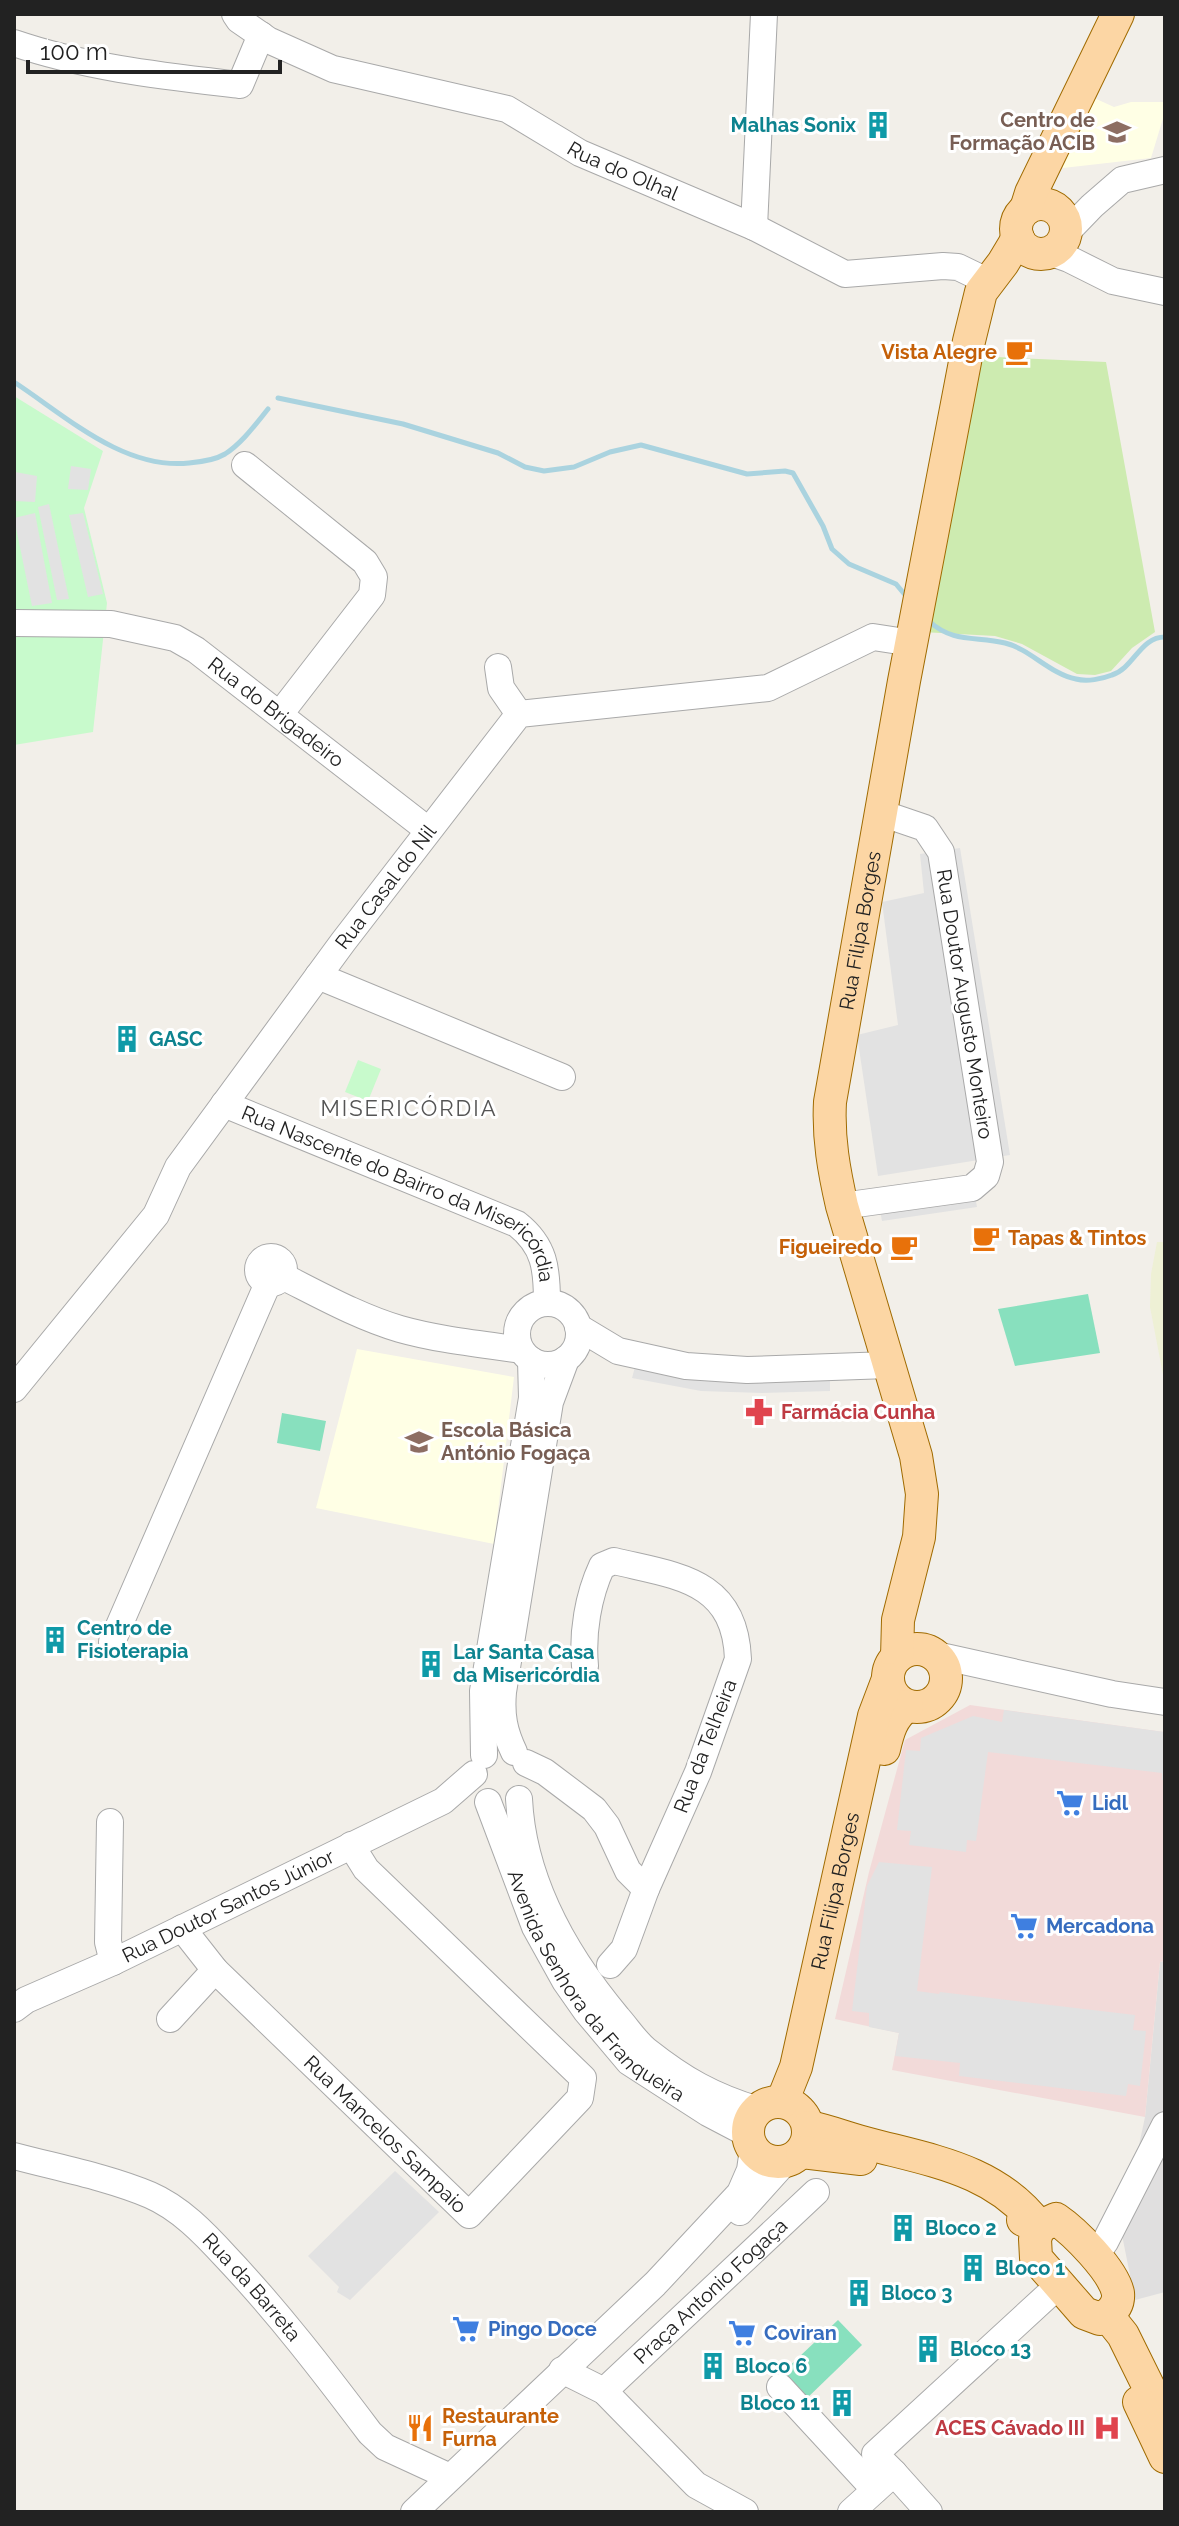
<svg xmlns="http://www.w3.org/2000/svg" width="1179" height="2526" font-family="Raleway,sans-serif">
	<rect width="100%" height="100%" fill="#f2efe9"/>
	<path fill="#e0dfdf" d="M1165,1961V2292L1135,2300L1121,2230L1145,2117L1160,1962Z"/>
	<path fill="#f2dad9" d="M970,1705L1164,1732L1165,1961L1160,1962L1145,2117L892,2070L899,2033L835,2019L869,1872L905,1740Z"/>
	<g fill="#ffffe5">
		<path d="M1092,97L1114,107L1131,102H1165V112L1151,158L1063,168L1061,159Z"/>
		<path d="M357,1349L514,1377L494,1544L316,1508Z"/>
	</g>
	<path fill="#eef0d5" d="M1157,1242H1165V1385L1150,1307L1151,1274Z"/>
	<path fill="#cdebb0" d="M975,356L1106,362L1155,632L1132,648L1111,671L1095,675L1077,674L1022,644L995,636L922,632Z"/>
	<g fill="#c8facc">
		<path d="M14,396L103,451L84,508L107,603L93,732L14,745Z"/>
		<path d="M358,1060L381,1069L368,1101L345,1092Z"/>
	</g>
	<g fill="#88e0be">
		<path d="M1088,1294L1100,1353L1015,1366L998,1309Z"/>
		<path d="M282,1413L326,1421L320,1451L277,1443Z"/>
		<path d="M838,2320L862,2345L802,2403L778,2377Z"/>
	</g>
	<g fill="#e2e2e2">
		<path d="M71,466L91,469L88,490L68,489Z"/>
		<path d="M15,472L37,476L35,502L14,501Z"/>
		<path d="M49,504L69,599L57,600L38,507Z"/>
		<path d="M35,513L52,603L32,606L14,518Z"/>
		<path d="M83,513L103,594L88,597L69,515Z"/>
		<path d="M960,848L1010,1155L878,1176L857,1035L898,1025L882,902L924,893L920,854Z"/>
		<path d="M975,1196L977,1207L882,1221L880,1210Z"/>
		<path d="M636,1363L830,1377V1391L762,1393L701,1391L632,1378Z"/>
		<path d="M1004,1710L1164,1732L1165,1780H1162V1773L988,1752L976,1841L967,1840L966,1852L909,1845L911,1831L897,1830L906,1750L920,1751L921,1738L973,1716L1002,1722Z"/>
		<path d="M879,1862L932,1867L917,1991L939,1994L940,1992L1135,2015L1133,2030L1146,2031L1140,2086L1128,2084L1126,2096L959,2076L960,2063L895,2056L899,2033L869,2027V2013L852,2011L867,1886Z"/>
		<path d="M395,2171L439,2212L350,2300L337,2292L339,2287L308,2256Z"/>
	</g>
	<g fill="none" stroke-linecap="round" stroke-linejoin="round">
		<g stroke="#aad3df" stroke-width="5">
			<path d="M14,382C66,416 123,470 189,463C201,462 215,460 225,454C242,443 255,425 268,409"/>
			<path d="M278,398L403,424L498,453L525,467L544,471L574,467L610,452L641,445L747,474L785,471L793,473L823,526L832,549L849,564L896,584L906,596"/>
			<path d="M930,622C953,643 977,636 1005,643C1030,649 1050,674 1076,679C1087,682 1102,679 1112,675C1134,668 1140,637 1165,637"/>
		</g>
		<g stroke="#a9a9a9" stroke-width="28">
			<g id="minor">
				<path id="s1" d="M235,14L239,20L268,40L333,69L507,109L580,153L754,227L845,274L943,266L958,267L987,281"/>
				<path d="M14,43C87,68 164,76 240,85L261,35"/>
				<path d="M754,227L764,14"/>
				<path d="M1065,234L1092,206L1122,180L1165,170"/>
				<path d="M1049,252L1069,259L1113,281L1165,292"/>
				<path d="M245,465L365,562L374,577L372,595L280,714"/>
				<path id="s2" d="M14,623L111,624L175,638L196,650L428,830"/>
				<path d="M498,667L501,688L519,714"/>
				<path d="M318,976L562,1077"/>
				<path id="s3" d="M224,1104L517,1224C545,1246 547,1269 547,1303"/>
				<path d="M842,1206L972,1188L986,1176L990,1162L941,852L925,828L881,813"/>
				<circle cx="271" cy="1270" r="13"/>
				<path d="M282,1276C320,1295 359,1317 400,1329C439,1340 481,1344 521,1350"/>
				<circle cx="548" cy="1334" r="31"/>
				<path d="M578,1327L618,1351L686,1366L747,1370L888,1365"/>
				<path id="s4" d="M14,1389L156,1215L178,1167L343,942L519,714L768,688L873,637L912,643"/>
				<path d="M112,1642L268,1283"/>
				<path d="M936,1655L1112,1694L1165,1702"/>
				<path d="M585,1666C582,1633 588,1596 602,1566L614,1561C676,1576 735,1579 738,1659L698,1772L646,1889L624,1949L610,1965"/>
				<path d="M514,1752C504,1731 501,1715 503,1692L550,1402L566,1359"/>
				<path d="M484,1755L483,1691L532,1398L531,1360"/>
				<path d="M526,1763L545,1772L594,1809L607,1826L628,1871L646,1889"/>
				<path d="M519,1799C523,1881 566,1956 618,2018C627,2028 635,2041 646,2050C684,2080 712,2096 758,2110"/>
				<path id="s5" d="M488,1802L535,1927L565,1981L586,2011L629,2062L708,2113L748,2134"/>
				<path d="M110,1822L108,1942L113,1962"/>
				<path id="s6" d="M182,1928L215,1970L469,2215L580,2098L583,2078L366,1869L351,1845"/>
				<path id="s7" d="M14,2009L26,2000L113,1962L443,1801L474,1774"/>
				<path d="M170,2019L215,1970"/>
				<path id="s8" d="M14,2156C59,2168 107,2177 150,2195C180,2208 204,2233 226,2257C278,2312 324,2372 370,2433L385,2447L450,2477"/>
				<path d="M740,2212L785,2162"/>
				<path d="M1094,2257L1105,2242L1165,2125"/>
				<path d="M562,2370L604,2391L696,2485L745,2512"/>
				<path d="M780,2387L875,2490"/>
				<path id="s9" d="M604,2391L816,2192"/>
				<path d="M894,2473L929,2512"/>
				<path d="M414,2512L655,2284L740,2193L750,2170L753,2149"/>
				<path d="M851,2512L894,2473L875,2454L1059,2285"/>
			</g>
		</g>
		<g stroke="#a06b00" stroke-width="34">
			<g id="major">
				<circle cx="1041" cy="229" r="25"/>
				<path d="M1026,209L1031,193L1118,14"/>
				<circle cx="917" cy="1678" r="29"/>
				<path id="s10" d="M897,1657L898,1620L919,1537L922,1494L916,1456L842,1206C834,1171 828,1138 830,1102L904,681L969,341L981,292L1003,263L1018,238"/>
				<path d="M884,1749C888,1732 892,1716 907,1706"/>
				<circle cx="778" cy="2132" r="30"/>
				<path id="s11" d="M782,2102L796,2067L874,1716L888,1679"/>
				<path d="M809,2127C829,2131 849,2139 869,2144C933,2161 997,2170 1039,2227L1056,2219C1075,2232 1113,2270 1118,2293C1119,2303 1114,2310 1107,2315L1123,2335L1165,2420"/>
				<path d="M802,2152L861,2159"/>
				<path d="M1023,2220L1039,2227L1035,2239L1036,2258L1084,2313L1100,2319L1107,2315"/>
				<path d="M1139,2402L1165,2457"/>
			</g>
		</g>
		<use href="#minor" stroke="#fff" stroke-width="26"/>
		<use href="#major" stroke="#fcd6a4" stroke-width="32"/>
	</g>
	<defs>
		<g id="building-bare" transform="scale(2.16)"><path d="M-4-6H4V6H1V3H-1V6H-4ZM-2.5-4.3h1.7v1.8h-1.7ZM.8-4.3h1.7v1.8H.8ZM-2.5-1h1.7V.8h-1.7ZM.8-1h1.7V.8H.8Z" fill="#0f9aa8" stroke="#fff" stroke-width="2.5" paint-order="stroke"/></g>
		<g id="school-bare" transform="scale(2.16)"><path d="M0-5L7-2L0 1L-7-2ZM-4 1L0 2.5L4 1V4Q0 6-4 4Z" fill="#8d6e63" stroke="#fff" stroke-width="2.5" paint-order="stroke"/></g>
		<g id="cafe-bare" transform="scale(2.16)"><path d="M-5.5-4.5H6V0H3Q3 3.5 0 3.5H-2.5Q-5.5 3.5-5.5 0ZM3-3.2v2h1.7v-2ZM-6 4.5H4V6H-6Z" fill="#e8710a" stroke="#fff" stroke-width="2.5" paint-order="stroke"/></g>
		<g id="pharmacy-bare" transform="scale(2.16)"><path d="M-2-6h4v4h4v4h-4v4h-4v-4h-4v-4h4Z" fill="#e0444e" stroke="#fff" stroke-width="2.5" paint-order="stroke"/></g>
		<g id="supermarket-bare" transform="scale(2.16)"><path d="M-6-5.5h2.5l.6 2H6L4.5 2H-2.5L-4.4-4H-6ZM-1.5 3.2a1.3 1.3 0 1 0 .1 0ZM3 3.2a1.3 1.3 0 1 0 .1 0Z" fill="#3f7fe0" stroke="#fff" stroke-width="2.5" paint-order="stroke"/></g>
		<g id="restaurant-bare" transform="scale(2.16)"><path d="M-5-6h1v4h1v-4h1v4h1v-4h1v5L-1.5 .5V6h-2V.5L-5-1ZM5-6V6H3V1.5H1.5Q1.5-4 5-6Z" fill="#e8710a" stroke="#fff" stroke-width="2.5" paint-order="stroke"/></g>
		<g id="hospital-bare" transform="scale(2.16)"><path d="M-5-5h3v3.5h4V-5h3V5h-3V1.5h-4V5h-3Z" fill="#e0444e" stroke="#fff" stroke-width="2.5" paint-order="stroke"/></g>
	</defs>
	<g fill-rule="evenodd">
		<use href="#building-bare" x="878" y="125"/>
		<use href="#school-bare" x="1117" y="132"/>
		<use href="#cafe-bare" x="1019" y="352"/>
		<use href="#building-bare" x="127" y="1039"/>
		<use href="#cafe-bare" x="986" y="1238"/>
		<use href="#cafe-bare" x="904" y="1247"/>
		<use href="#pharmacy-bare" x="759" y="1412"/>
		<use href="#school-bare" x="419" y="1442"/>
		<use href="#building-bare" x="55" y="1640"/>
		<use href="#building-bare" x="431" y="1664"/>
		<use href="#supermarket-bare" x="1070" y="1803"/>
		<use href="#supermarket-bare" x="1024" y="1926"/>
		<use href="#building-bare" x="903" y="2228"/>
		<use href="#building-bare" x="973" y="2268"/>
		<use href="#building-bare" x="859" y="2293"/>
		<use href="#supermarket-bare" x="466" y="2329"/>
		<use href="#supermarket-bare" x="742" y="2333"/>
		<use href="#building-bare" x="928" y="2349"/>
		<use href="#building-bare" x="713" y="2366"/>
		<use href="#building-bare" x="842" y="2403"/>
		<use href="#restaurant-bare" x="420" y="2428"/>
		<use href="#hospital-bare" x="1107" y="2428"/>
	</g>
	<g text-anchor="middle" stroke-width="6" stroke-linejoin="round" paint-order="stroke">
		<g font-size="20" font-weight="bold" fill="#785e54" stroke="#fff" text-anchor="end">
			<text x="1095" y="127">Centro de<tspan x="1095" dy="23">Formação ACIB</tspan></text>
			<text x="441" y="1437" text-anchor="start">Escola Básica<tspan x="441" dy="23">António Fogaça</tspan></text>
		</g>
		<g font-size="20" font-weight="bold" fill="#0d838f" stroke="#fff" text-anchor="start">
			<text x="856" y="132" text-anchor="end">Malhas Sonix</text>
			<text x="149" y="1046">GASC</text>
			<text x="77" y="1635">Centro de<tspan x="77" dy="23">Fisioterapia</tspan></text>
			<text x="453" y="1659">Lar Santa Casa<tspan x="453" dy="23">da Misericórdia</tspan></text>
			<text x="925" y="2235">Bloco 2</text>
			<text x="995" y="2275">Bloco 1</text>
			<text x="881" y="2300">Bloco 3</text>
			<text x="950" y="2356">Bloco 13</text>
			<text x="735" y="2373">Bloco 6</text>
			<text x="820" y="2410" text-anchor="end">Bloco 11</text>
		</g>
		<g font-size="20" fill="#222" stroke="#fff">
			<text dy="7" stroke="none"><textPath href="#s1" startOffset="424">Rua do Olhal</textPath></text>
			<text dy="7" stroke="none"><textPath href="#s2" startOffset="288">Rua do Brigadeiro</textPath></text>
			<text dy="7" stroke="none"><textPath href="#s4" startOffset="626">Rua Casal do Nil</textPath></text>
			<text dy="7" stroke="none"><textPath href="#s10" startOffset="744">Rua Filipa Borges</textPath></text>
			<text transform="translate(965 1004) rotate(81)" y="7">Rua Doutor Augusto Monteiro</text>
			<text dy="7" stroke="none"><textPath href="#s3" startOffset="202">Rua Nascente do Bairro da Misericórdia</textPath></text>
			<text transform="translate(705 1746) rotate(-69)" y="7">Rua da Telheira</text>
			<text dy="7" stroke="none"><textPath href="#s11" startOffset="218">Rua Filipa Borges</textPath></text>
			<text dy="7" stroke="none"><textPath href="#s7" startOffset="238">Rua Doutor Santos Júnior</textPath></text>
			<text dy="7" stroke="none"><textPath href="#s5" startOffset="218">Avenida Senhora da Franqueira</textPath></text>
			<text dy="7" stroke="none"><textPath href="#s6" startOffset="290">Rua Mancelos Sampaio</textPath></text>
			<text dy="7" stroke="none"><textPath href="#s8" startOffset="280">Rua da Barreta</textPath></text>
			<text dy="7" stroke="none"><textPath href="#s9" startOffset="146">Praça Antonio Fogaça</textPath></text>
		</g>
		<g font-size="20" font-weight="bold" fill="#c56008" stroke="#fff" text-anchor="end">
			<text x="997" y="359">Vista Alegre</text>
			<text x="1008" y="1245" text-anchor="start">Tapas &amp; Tintos</text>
			<text x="882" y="1254">Figueiredo</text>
			<text x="442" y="2423" text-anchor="start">Restaurante<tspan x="442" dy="23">Furna</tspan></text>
		</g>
		<g font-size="20" font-weight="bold" fill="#be3a42" stroke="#fff" text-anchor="start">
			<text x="781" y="1419">Farmácia Cunha</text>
			<text x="1085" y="2435" text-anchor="end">ACES Cávado III</text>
		</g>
		<g font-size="20" font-weight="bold" fill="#366cbe" stroke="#fff" text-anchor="start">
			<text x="1092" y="1810">Lidl</text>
			<text x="1046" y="1933">Mercadona</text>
			<text x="488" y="2336">Pingo Doce</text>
			<text x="764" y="2340">Coviran</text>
		</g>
		<g font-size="22" letter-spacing="2" fill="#555" stroke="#fff">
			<text x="409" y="1116">MISERICÓRDIA</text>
		</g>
	</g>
	<rect width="1179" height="2526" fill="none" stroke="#222222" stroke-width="32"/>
	<path d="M28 60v12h252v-12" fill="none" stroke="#222222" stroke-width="4"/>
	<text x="40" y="60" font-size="24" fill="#222222" stroke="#ffffff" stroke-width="6" paint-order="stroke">100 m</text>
</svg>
